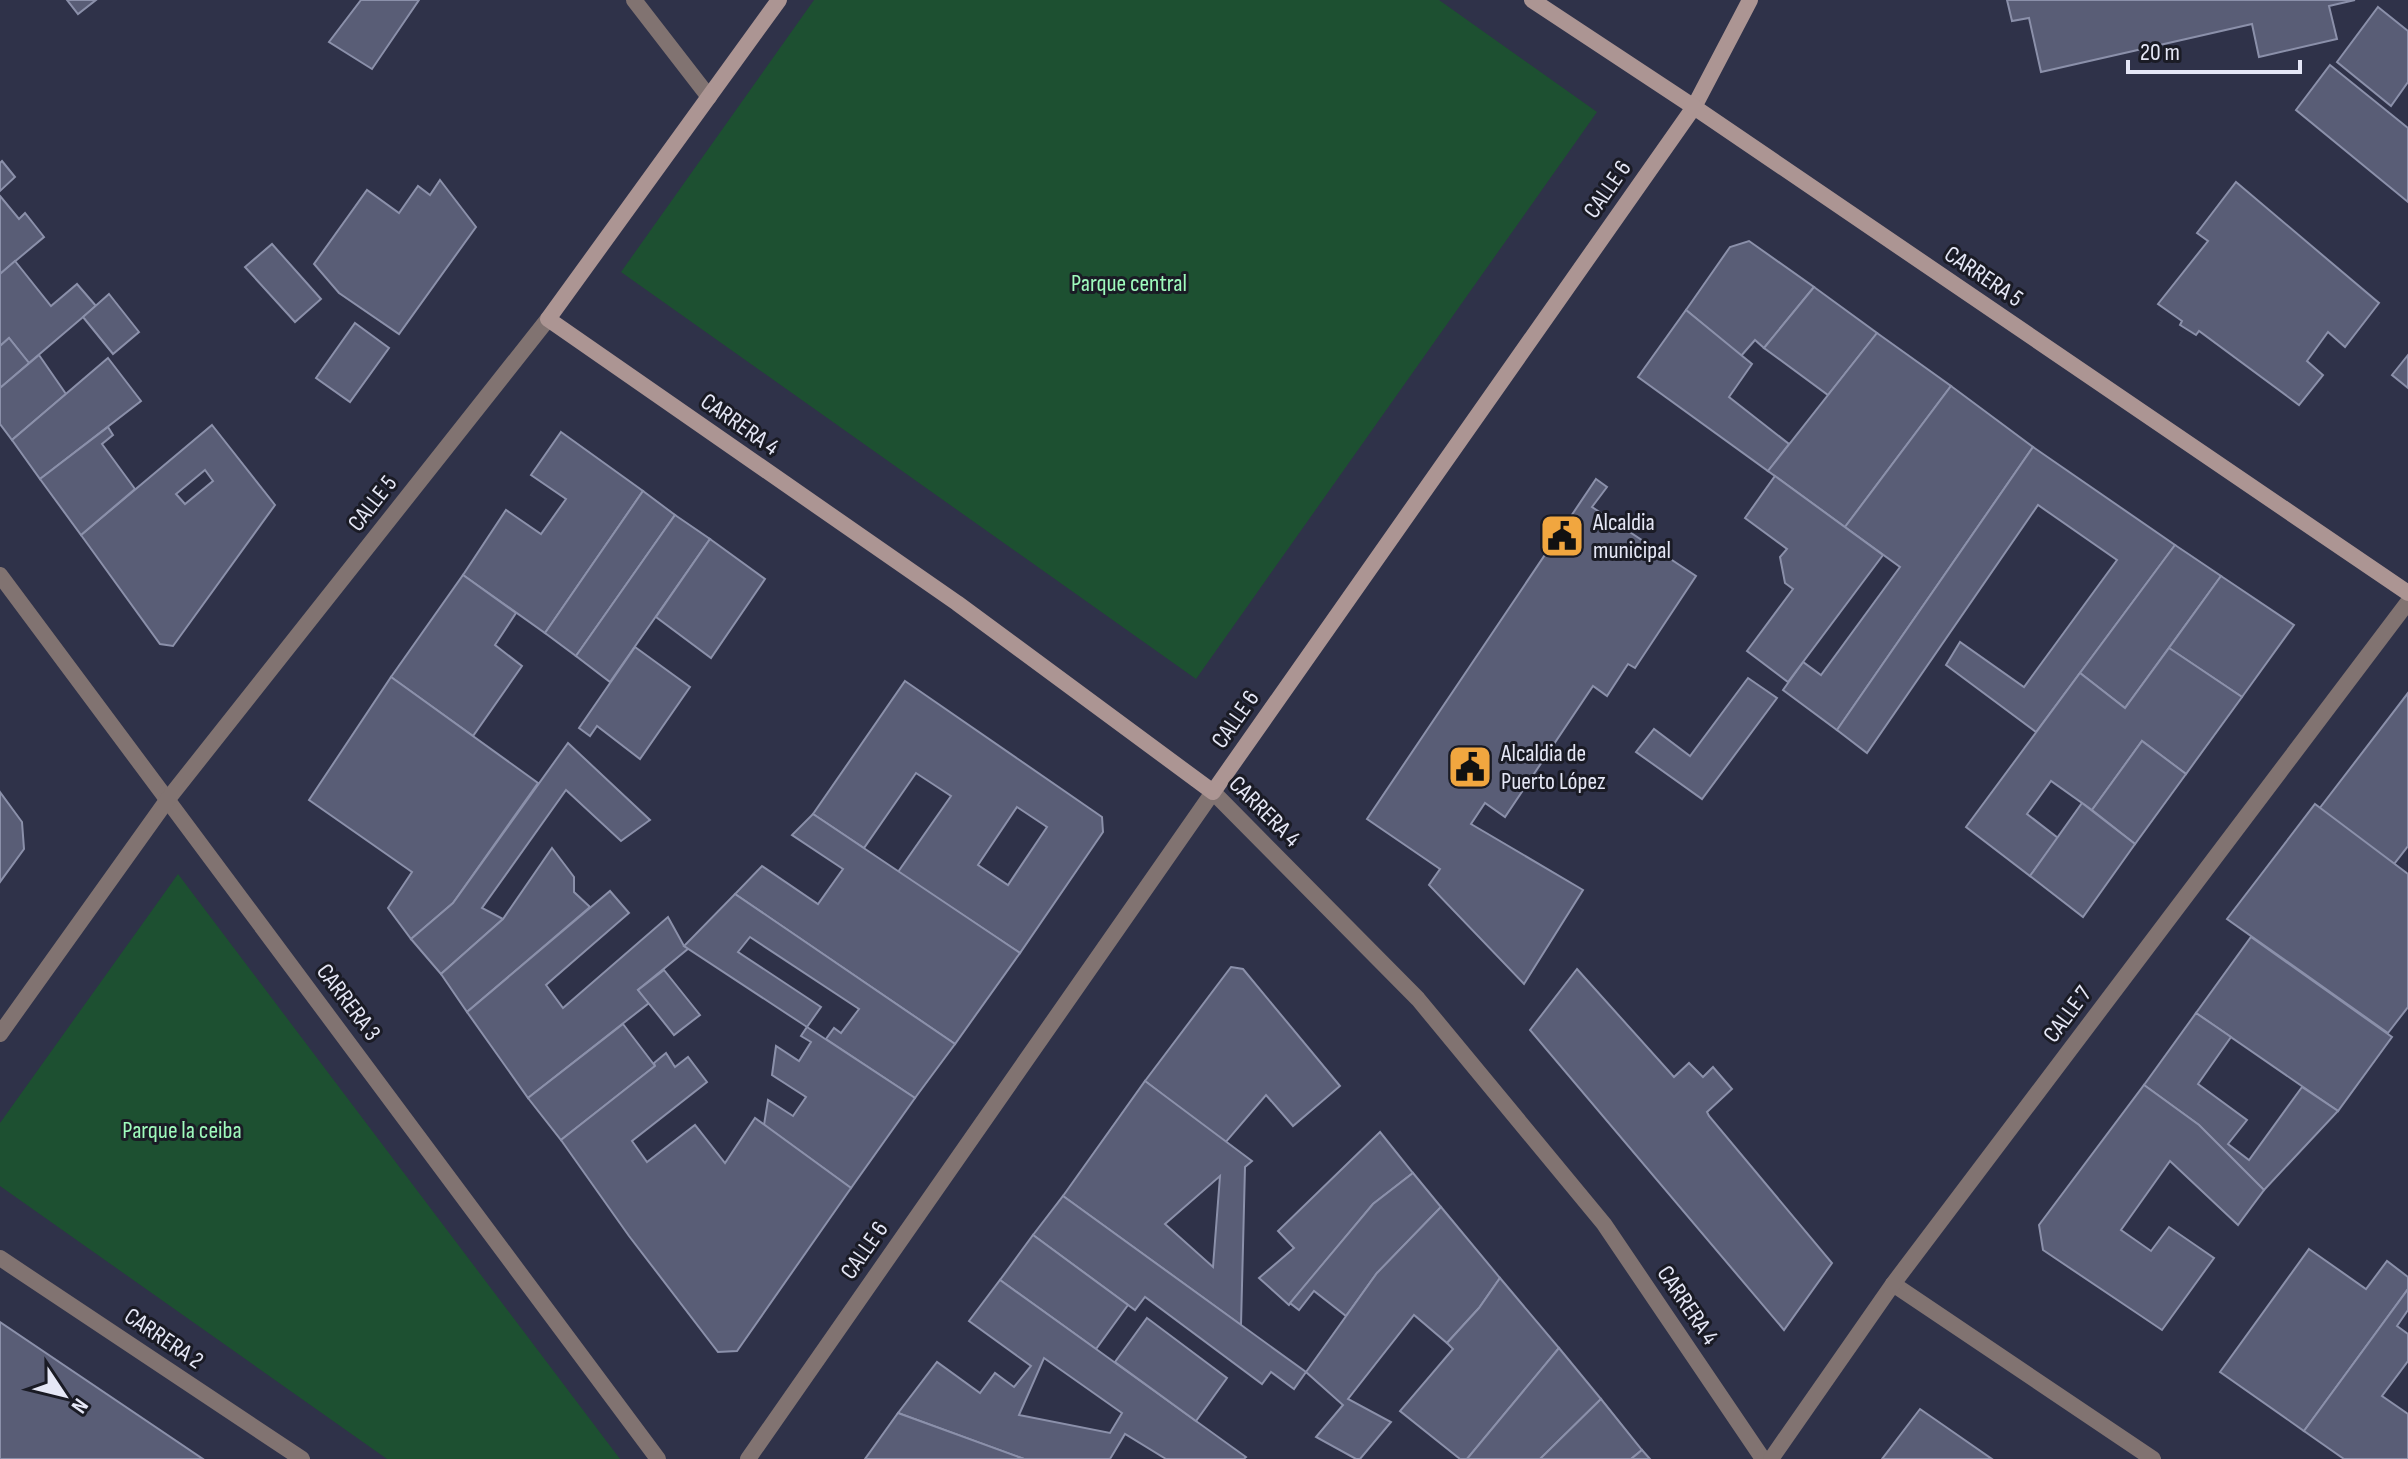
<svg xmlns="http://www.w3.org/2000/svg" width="2408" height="1459" font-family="'Sofia Sans Condensed',sans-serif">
	<rect width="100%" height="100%" fill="#2f3249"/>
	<g fill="#1d5031">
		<path d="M814,0H1439L1597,112L1196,679L621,272Z"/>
		<path d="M178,874L620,1459H387L0,1186V1123Z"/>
	</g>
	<g fill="#595d76" stroke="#8b90aa" stroke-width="2" fill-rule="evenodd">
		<path d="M67,0H96L78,14Z"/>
		<path d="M361,0H419L372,69L329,42Z"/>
		<path d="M2007,0H2355L2329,6L2337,39L2259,57L2252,24L2041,72L2029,18L2012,21Z"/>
		<path d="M2378,7L2408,31V82L2391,106L2337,62Z"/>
		<path d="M2330,65L2408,128V202L2296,110Z"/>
		<path d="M2,161L15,177L0,191V163Z"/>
		<path d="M440,180L476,227L399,334L339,293L314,264L367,190L399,213L418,186L430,195Z"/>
		<path d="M2236,182L2379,303L2345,347L2328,332L2307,361L2323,375L2299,405L2199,331L2196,335L2180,325L2182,321L2158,304L2208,241L2197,233Z"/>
		<path d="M0,196L19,219L25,213L44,237L0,274Z"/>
		<path d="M1749,241L1814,287L1764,348L1755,340L1741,356L1686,310L1730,247Z"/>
		<path d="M272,244L321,299L295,322L245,267Z"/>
		<path d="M15,261L51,306L77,284L96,306L29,363L9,338L0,346V274Z"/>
		<path d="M1814,287L1877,333L1828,395L1764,348Z"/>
		<path d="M109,294L139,332L113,354L83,317Z"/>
		<path d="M1686,310L1752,364L1729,397L1789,444L1768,471L1638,377Z"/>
		<path d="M355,323L389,348L350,402L316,378Z"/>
		<path d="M1877,333L1951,386L1845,527L1768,471Z"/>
		<path d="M9,338L29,363L0,388V346Z"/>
		<path d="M39,355L66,394L12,440L0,424V388Z"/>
		<path d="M2408,355V388L2392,375Z"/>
		<path d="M108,358L141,401L40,479L12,440Z"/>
		<path d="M1951,386L2033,447L1837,730L1783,690L1803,662L1821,675L1900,567L1845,527Z"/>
		<path d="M212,425L275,505L173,646L160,644L81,535ZM205,470L213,481L185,504L176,494Z"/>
		<path d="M108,427L113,435L102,444L135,489L81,535L40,479Z"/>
		<path d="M561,432L643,491L545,633L463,575L506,510L541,534L566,499L531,475Z"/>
		<path d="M2033,447L2175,545L2036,732L1946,665L1960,642L2024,687L2117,560L2038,505L1867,753L1837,730Z"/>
		<path d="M1775,476L1883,555L1788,682L1747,651L1793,589L1785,583L1780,557L1787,549L1745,518Z"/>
		<path d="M1596,479L1607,487L1592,507L1696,576L1635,668L1628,664L1607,696L1593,686L1505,817L1485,803L1471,824L1583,890L1524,984L1429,885L1440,869L1367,819Z"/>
		<path d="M643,491L675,515L576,656L545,633Z"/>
		<path d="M675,515L710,539L610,682L576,656Z"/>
		<path d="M710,539L765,579L711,658L656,617Z"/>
		<path d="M2175,545L2221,576L2125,708L2080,673Z"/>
		<path d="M463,575L516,613L495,645L522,666L473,736L391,677Z"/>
		<path d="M2221,576L2294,625L2242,697L2169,648Z"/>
		<path d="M635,647L690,687L640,759L597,726L590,736L579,728Z"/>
		<path d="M2169,648L2242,697L2186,774L2142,741L2092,810L2051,781L2027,814L2058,838L2030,876L1966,827L2080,673L2125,708Z"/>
		<path d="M391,677L538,783L453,903L411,939L388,908L412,872L309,800Z"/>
		<path d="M1748,678L1777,698L1702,799L1636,752L1654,729L1690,756Z"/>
		<path d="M905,681L1102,817L1103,832L1020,953L898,872L951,796L916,773L864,848L813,814ZM1017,807L1047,827L1008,885L978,865Z"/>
		<path d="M2408,693V846L2394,864L2319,809Z"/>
		<path d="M2142,741L2186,774L2135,844L2092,810Z"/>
		<path d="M568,743L650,820L621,841L566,790L482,908L503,919L441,974L411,939L453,903Z"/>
		<path d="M0,792L22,822L24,849L0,882Z"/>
		<path d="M2082,803L2135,844L2083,917L2030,876Z"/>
		<path d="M2315,804L2408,874V1007L2388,1033L2227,919Z"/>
		<path d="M813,814L1020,953L955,1044L735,894L762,866L818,904L843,869L792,835Z"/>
		<path d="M552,848L574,877V892L590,907L467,1012L441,974L503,919Z"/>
		<path d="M610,891L629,913L546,985L563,1008L668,917L684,946L689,948L638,990L649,1003L528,1098L467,1012Z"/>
		<path d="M735,894L955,1044L915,1098L826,1039L834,1028L841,1033L859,1009L750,937L738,952L821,1007L807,1027L684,946Z"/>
		<path d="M2251,937L2392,1037L2338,1111L2196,1013Z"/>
		<path d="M1231,967L1243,969L1340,1086L1293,1126L1266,1095L1225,1143L1145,1081Z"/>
		<path d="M1577,969L1674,1077L1689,1063L1703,1077L1713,1067L1732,1089L1707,1112L1709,1116L1832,1263L1784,1330L1530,1030Z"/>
		<path d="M664,970L700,1015L674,1035L638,990Z"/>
		<path d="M2196,1013L2231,1037L2198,1084L2247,1120L2228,1144L2249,1160L2302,1087L2338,1111L2264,1190L2199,1125L2144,1085Z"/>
		<path d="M623,1024L655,1066L561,1140L528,1098Z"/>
		<path d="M807,1027L915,1098L851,1188L764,1125L768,1100L793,1116L806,1097L772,1075L776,1046L799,1061L811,1042L801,1036Z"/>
		<path d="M666,1053L675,1067L688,1057L707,1082L632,1141L647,1162L695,1125L725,1163L755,1118L851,1188L737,1351L718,1352L629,1236L561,1140L655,1066L654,1063Z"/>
		<path d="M1145,1081L1252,1161L1245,1167L1241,1325L1063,1196ZM1220,1176L1213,1267L1165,1224Z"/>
		<path d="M2144,1085L2199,1125L2264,1190L2238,1225L2170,1161L2121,1230L2151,1251L2169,1227L2214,1258L2162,1330L2043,1250L2039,1225Z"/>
		<path d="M1380,1132L1413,1173L1373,1204L1289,1305L1259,1278L1294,1248L1278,1231Z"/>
		<path d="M1413,1173L1441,1207L1377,1273L1346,1316L1314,1291L1299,1310L1290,1303L1373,1204Z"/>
		<path d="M1063,1196L1306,1372L1294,1389L1271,1372L1262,1384L1145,1297L1135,1310L1033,1235Z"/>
		<path d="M1441,1207L1500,1278L1479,1308L1447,1343L1414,1315L1348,1399L1391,1422L1360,1459H1356L1316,1437L1343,1405L1306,1372L1377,1273Z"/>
		<path d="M1033,1235L1128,1305L1096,1349L1000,1280Z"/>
		<path d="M2309,1249L2366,1289L2387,1261L2408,1277V1289L2304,1431L2220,1372Z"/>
		<path d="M1500,1278L1559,1348L1467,1459H1460L1400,1411L1453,1349L1447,1343L1479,1308Z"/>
		<path d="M1000,1280L1096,1349L1246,1457L1244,1459H1166L1125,1434L1110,1459H1024L898,1413L937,1362L980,1393L995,1373L1014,1387L1031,1366L969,1321ZM1044,1358L1122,1413L1110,1433L1019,1415Z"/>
		<path d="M2408,1289V1310L2397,1326L2408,1334V1361L2382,1396L2408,1414V1459H2344L2304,1431Z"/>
		<path d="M1147,1318L1227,1378L1196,1421L1115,1362Z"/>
		<path d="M0,1322L203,1459H0Z"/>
		<path d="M1559,1348L1601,1399L1540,1459H1467Z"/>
		<path d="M1601,1399L1642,1450L1631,1459H1540Z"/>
		<path d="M1920,1409L1992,1459H1882Z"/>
		<path d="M898,1413L1024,1459H865Z"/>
		<path d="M1642,1450L1650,1459H1631Z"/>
	</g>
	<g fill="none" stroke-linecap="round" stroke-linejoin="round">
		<g stroke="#817371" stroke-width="16">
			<path d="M634,0L709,97"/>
			<path d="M0,575L658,1459"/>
			<path d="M0,1034L168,799L548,319"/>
			<path d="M0,1258L302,1459"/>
			<path d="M1893,1284L2153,1459"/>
			<path d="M748,1459L1213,792L1418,999L1604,1224L1763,1459"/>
			<path d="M1771,1459L1893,1284L2408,602"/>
		</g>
		<g stroke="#ac9593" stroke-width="16">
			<path d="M779,0L548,319L957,603L1213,792L1694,107L1750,0"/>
			<path d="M1532,0L1694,107L2408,593"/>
		</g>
	</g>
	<defs>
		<g id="civic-square" transform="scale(2.3)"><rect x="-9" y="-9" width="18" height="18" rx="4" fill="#f1a63f" stroke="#1a1b25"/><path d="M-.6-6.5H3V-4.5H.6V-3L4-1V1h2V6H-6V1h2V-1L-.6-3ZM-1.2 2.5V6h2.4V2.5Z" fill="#111"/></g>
	</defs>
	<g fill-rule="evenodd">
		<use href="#civic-square" x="1562" y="536"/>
		<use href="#civic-square" x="1470" y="767"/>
	</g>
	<g text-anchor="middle" stroke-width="6" stroke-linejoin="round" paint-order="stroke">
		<g font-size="24" fill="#e5e7f6" stroke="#1a1b25">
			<text transform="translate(1607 189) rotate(-55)" y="8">CALLE 6</text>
			<text transform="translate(1984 276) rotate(34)" y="8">CARRERA 5</text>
			<text transform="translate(740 424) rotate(35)" y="8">CARRERA 4</text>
			<text transform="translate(372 503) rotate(-52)" y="8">CALLE 5</text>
			<text transform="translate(1235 719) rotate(-55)" y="8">CALLE 6</text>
			<text transform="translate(1265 811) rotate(45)" y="8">CARRERA 4</text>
			<text transform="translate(349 1002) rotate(53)" y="8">CARRERA 3</text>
			<text transform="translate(2067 1014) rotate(-53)" y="8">CALLE 7</text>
			<text transform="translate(864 1250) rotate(-55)" y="8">CALLE 6</text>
			<text transform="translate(1688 1305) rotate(56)" y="8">CARRERA 4</text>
			<text transform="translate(164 1338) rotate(34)" y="8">CARRERA 2</text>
		</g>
		<g font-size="24" fill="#9ffbbd" stroke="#1a1b25">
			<text x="1129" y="291">Parque central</text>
			<text x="182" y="1138">Parque la ceiba</text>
		</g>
		<g font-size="24" fill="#e5e7f6" stroke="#1a1b25" text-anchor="start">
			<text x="1593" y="530">Alcaldia<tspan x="1593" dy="28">municipal</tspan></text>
			<text x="1501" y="761">Alcaldia de<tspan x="1501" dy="28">Puerto López</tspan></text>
		</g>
	</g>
	<g transform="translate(64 1395) rotate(125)" stroke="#1a1b25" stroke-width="6" paint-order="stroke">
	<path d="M0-6L14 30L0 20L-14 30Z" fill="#e5e7f6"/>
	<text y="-12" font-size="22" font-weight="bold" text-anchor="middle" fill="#e5e7f6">N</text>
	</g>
	<path d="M2128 60v12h172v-12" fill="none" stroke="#e5e7f6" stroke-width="4"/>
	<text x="2140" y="60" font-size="24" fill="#e5e7f6" stroke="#1a1b25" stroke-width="6" paint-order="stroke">20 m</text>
</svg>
